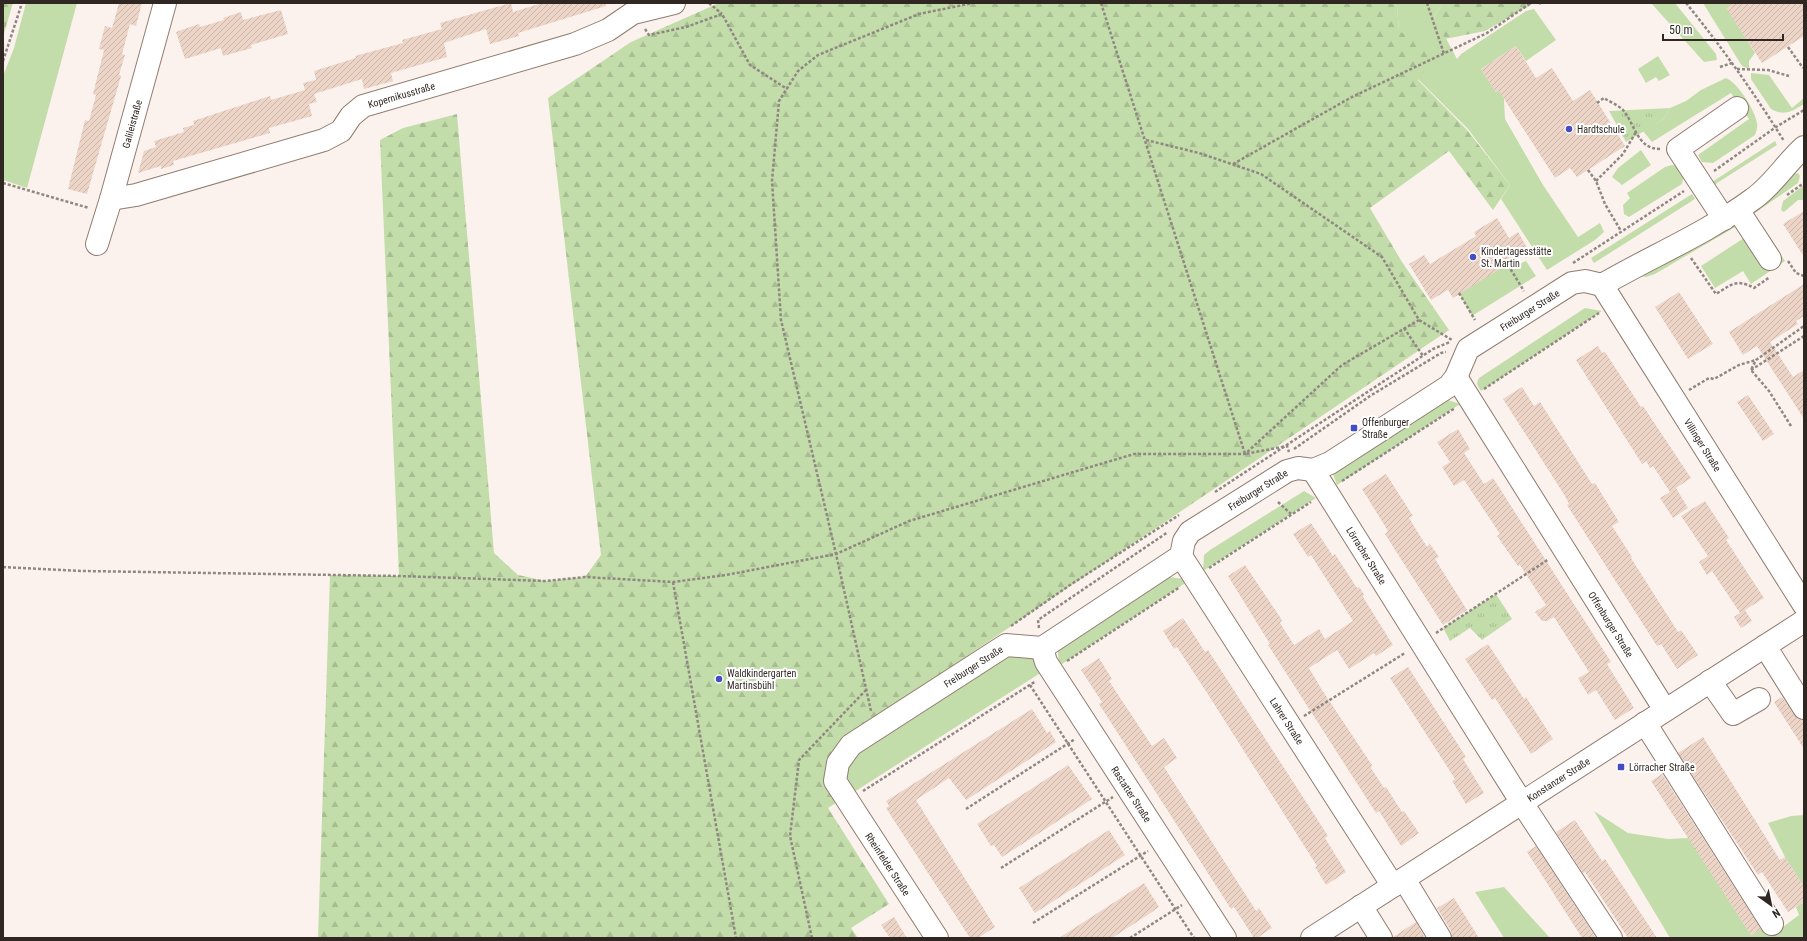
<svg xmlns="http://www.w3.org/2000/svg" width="1807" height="941" font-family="'Roboto Condensed',sans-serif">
	<defs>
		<pattern id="forest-firs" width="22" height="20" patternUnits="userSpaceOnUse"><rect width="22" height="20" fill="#c3ddaa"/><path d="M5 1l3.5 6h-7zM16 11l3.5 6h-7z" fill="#a8be92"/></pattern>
		<pattern id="park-tufts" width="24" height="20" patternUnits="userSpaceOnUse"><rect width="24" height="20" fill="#c3ddaa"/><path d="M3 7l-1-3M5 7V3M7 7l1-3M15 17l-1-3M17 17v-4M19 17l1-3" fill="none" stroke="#a8be92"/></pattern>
		<pattern id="building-hatch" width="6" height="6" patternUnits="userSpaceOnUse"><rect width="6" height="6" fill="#ecd4c7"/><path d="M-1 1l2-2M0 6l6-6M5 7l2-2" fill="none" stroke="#cbb6ab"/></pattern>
	</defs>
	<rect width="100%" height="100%" fill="#fcf2ed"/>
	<g fill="#c3ddaa">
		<path d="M26,3H77L27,188L3,180V76L14,48Z"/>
		<path d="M1395,3H1443L1434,16L1457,59L1461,54L1526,11L1534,9L1556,40L1526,61L1516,46L1481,69L1496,92L1513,81L1504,99L1505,119L1543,185L1578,237L1600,223L1604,232L1595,240L1547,270L1501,199L1510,185L1468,129L1418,79L1399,31L1397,7Z"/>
		<path d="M1651,3H1675L1716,54L1717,60L1704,62Z"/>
		<path d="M1703,3H1734L1727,8L1755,53L1749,61V69L1742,66Z"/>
		<path d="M1658,56L1670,75L1659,81L1656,77L1646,83L1638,69Z"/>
		<path d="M1751,73L1769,75L1792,108L1804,98V104C1792,111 1785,117 1771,109L1751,79Z"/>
		<path d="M1726,78C1738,83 1755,110 1757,123C1758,128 1756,132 1755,135L1713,163L1702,162L1698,155L1749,119L1731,93L1652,142L1643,131L1664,119L1670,108L1686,101L1701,90Z"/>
		<path d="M1775,141L1777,145L1717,183L1715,185L1712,182Z"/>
		<path d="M1641,150L1651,165L1622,185L1612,177L1618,168Z"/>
		<path d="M1672,165L1679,166L1684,174L1682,184L1629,217L1624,214L1623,205L1630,198L1627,193L1665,167Z"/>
		<path d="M1798,173L1800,176L1798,183L1755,213L1752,209L1794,174Z"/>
		<path d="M1804,185V200H1798L1784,212L1781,210L1783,201Z"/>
		<path d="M1692,194L1695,199L1594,263L1591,258Z"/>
		<path d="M1732,223L1735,227L1655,274L1646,277L1640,276Z"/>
		<path d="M1744,238L1762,267L1778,257L1773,243L1785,261L1751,284L1743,271L1715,288L1701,266Z"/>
		<path d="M1526,261L1536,276L1472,316L1459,293L1502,267L1517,265Z"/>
		<path d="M1585,308L1602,311L1481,391C1477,386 1476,383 1479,378Z"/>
		<path d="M1448,400L1460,404L1337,485L1333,474L1335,470L1441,402Z"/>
		<path d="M1304,491L1316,498L1203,571L1204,555L1210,550Z"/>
		<path d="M1169,577L1184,579L1187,582L1059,666L1058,651L1062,646Z"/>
		<path d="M1011,654L1031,655L1042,672L851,794L844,770L859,751Z"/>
		<path d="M1594,811L1628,833L1668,839L1689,838L1751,935L1764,927L1771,936L1799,915L1796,907L1804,902V938H1670Z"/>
		<path d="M1804,815V887L1785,857L1768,823L1791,816Z"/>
		<path d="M1504,887L1550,938H1504L1475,892Z"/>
	</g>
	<g fill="url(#forest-firs)">
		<path d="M3,3H13L3,37Z"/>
		<path d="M719,3H1395L1397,7L1399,31L1425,45L1429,64L1418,80L1467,130L1510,185L1493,210L1449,151L1370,208L1402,262L1449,330L856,731L842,799L828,808L889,904L851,928L858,938H318L330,575L399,576L380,140L403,128L457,114L494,553L518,575L546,581L585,577L601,555L548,98L631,42Z"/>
		<path d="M1443,3H1534L1485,31L1445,39L1434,16Z"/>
	</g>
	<g fill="url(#park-tufts)">
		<path d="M1670,108L1664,119L1626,142L1609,111Z"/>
		<path d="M1496,594L1512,619L1482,640L1470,628L1450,641L1443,628Z"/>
	</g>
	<g fill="url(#building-hatch)">
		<path d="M119,3H142L136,26L130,24L122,54L125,55L119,75L121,76L87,194L68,189L85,120L89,121L96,95L93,94L104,50L99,49L105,26L112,28Z"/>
		<path d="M511,3L513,12L542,3H606V6L518,33L519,36L490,44L486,29L444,43L447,57L391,73L393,81L364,89L362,79L314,94L317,102L309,104L312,116L269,128L270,133L173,161L174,165L161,169V166L138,173L144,151L156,147L154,141L184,132L183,128L194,125L193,121L270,96L271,100L305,90L303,83L316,80L314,71L356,58L355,56L403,43L402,40L442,29L440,23Z"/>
		<path d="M1734,3H1804V36L1762,63L1726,8Z"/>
		<path d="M281,10L288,34L251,45L252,48L223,56L221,48L185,59L176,32L199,24L200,27L224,20L223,18L241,12L243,20Z"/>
		<path d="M1516,46L1536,78L1552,68L1573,101L1590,90L1625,146L1577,177L1570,168L1555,178L1499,91L1496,92L1481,69Z"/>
		<path d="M1804,211V257L1783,224Z"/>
		<path d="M1497,218L1509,238L1518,232L1529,251L1453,298L1448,290L1431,300L1409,264L1424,255L1430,264L1476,236L1474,232Z"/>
		<path d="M1804,284V316L1796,321L1798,324L1770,342L1793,377L1804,370V419L1757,346L1743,355L1729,332Z"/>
		<path d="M1679,292L1713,344L1688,359L1655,307Z"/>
		<path d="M1598,346L1602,353L1605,352L1641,407L1643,406L1691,478L1676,488L1688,508L1673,518L1660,498L1670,492L1653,466L1650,468L1646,461L1642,464L1576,360Z"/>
		<path d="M1522,387L1534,406L1540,402L1592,484L1595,483L1619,522L1612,526L1632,557L1631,558L1678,632L1681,630L1698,655L1677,669L1661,644L1657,646L1641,621L1567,505L1569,504L1565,496L1503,399Z"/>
		<path d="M1748,395L1774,434L1763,441L1737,402Z"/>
		<path d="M1458,429L1470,449L1464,453L1484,484L1493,478L1611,662L1607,664L1634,708L1615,720L1596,690L1588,695L1578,678L1589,672L1554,617L1547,621H1542L1535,612L1546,605L1520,565L1518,566L1497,536L1500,534L1464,480L1454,486L1442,467L1450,462L1437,442Z"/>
		<path d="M1386,474L1413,516L1409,518L1427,547L1430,544L1439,557L1435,559L1467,610L1443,625L1385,534L1388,531L1362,489Z"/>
		<path d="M1705,501L1729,538L1726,540L1764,598L1745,610L1752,621L1741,628L1734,617L1740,613L1712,571L1707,575L1699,562L1708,556L1681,516Z"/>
		<path d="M1311,523L1333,556L1335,554L1357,588L1359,587L1364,594L1363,597L1393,645L1376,656L1374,653L1349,669L1337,650L1309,668L1322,690L1372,765L1371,768L1384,788L1386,787L1402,812L1404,811L1419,833L1401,846L1379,811L1376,813L1268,645L1270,644L1228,576L1245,565L1282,620L1280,623L1294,645L1319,629L1325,639L1353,621L1311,555L1308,557L1293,534Z"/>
		<path d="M1183,618L1205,652L1208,650L1328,836L1325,838L1346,872L1326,885L1315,867L1317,866L1209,696L1177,647L1174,649L1163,631Z"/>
		<path d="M1488,644L1524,699L1526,697L1553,739L1531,754L1495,698L1492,700L1465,659Z"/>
		<path d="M1099,658L1112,679L1109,681L1152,746L1164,738L1177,758L1164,767L1256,911L1259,908L1272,928L1257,938H1254L1234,907L1231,909L1099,704L1102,702L1081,670Z"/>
		<path d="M1408,667L1466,757L1463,759L1484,793L1466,804L1452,781L1455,779L1390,678Z"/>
		<path d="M1782,697L1794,715L1798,719L1804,720V749L1774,702Z"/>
		<path d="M1032,709L1047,733L1050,731L1056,742L966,800L949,778L916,800L995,927L978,938H970L886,808L889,806L886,801Z"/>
		<path d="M1703,737L1780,860L1785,857L1804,887V902L1788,912L1762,872L1758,875L1678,753Z"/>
		<path d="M1068,765L1092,799L1002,857L994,845L991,846L977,824Z"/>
		<path d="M1662,774L1761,929L1751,935L1651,781Z"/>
		<path d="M1575,820L1602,861L1605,859L1657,938H1628L1585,872L1583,873L1556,832Z"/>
		<path d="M1109,830L1125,855L1035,913L1019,888Z"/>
		<path d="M1536,846L1596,938H1582L1527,852Z"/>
		<path d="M1144,883L1159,907L1149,914L1112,938H1059Z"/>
		<path d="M1454,898L1479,938H1452L1451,931L1437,908Z"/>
		<path d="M894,917L907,938H890L881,925Z"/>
		<path d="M1416,922L1425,938H1393V937Z"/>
	</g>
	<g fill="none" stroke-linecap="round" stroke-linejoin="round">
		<g stroke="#917c70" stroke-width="24">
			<g id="minor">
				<path id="s1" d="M111,199L136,195L324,140L341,131L351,116L363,106L575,44L608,30L633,13L674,3"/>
				<path d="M1738,210L1770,259"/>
				<path d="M1724,219L1678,149L1737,108"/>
				<path id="s2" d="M97,244L111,199L165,3"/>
				<path id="s3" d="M1602,285L1804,605"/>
				<path id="s4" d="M1456,377L1665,710"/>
				<path id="s5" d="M1313,470L1522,803L1611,938"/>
				<path id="s6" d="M1181,556L1393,886"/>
				<path d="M1765,646L1804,708"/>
				<path id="s7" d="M1042,648L1046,662L1225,938"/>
				<path d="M1710,681L1733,714L1759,699"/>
				<path d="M1645,723L1772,924"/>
				<path d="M1404,879L1440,938"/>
				<path d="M1361,906L1381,938"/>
				<path id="s8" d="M937,938L835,781L838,763L851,745L1006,645L1042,648L1181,556L1184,541L1190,532L1287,471L1298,468L1313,470L1330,463L1449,386L1456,377L1468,349L1572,283L1585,281L1602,285C1652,256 1707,233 1753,199C1773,185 1786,163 1804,147"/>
				<path id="s9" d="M1312,938L1804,621"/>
			</g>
		</g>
		<g stroke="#918782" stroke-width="2.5" stroke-dasharray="3 2" stroke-linecap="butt">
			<path d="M709,3L722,14"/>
			<path d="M1101,3L1245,454L1287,446L1289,452"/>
			<path d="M1427,3L1444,54"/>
			<path d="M1540,3L1541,4"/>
			<path d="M1686,3C1722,47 1754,93 1784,141"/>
			<path d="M645,29L649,35L686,27L722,14L750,65L787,89"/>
			<path d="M1788,47L1803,68"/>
			<path d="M3,61L22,3"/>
			<path d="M1720,67L1732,63"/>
			<path d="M1737,69L1768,70L1789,76"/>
			<path d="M1597,103L1604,98C1610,102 1618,105 1623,110C1635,124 1637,149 1660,149"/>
			<path d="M1146,140L1199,153L1261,174L1382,257L1419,320L1452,340"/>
			<path d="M1233,164L1352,97L1487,33L1531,3"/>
			<path d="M1588,170L1596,181L1605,204L1621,231"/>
			<path d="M1714,171L1776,127L1804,110"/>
			<path d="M1596,181L1623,154L1636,132"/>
			<path d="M3,183L89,208"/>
			<path d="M1787,195L1804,183"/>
			<path d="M1691,258L1716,294C1731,285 1736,278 1754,288L1770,277"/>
			<path d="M1788,261L1796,273L1804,276"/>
			<path d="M1573,263L1684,191"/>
			<path d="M1508,265L1524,291"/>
			<path d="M1459,293L1475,320"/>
			<path d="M1404,328L1423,356"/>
			<path d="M1751,370L1804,336"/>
			<path d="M1484,389L1599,313"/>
			<path d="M1689,390L1709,378L1714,379L1739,365L1756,360"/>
			<path d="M1791,426L1769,391L1751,370L1756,360L1804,326"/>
			<path d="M1294,449L1370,396L1441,353L1446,352"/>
			<path d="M1342,481L1455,408"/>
			<path d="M1215,492L1433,349L1450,342"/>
			<path d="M1278,502L1291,514"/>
			<path d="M3,567L83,571L399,576L546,581L585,577L673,582L726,575L836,554L909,521L1134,454H1245L1342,365L1419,320"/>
			<path d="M1209,568L1311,502"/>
			<path d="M673,582L736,938"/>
			<path d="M1011,626L1070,585L1179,515"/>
			<path d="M1039,628L1038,620L1168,532"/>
			<path d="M1436,633L1549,559"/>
			<path d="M1067,661L1180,587"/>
			<path d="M1030,685L1194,938"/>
			<path d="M871,711L836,554L781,320L772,181L779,101L798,71L818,55L919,14L973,3"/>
			<path d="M1304,716L1405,653"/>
			<path d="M863,791L1036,681"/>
			<path d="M966,809L1075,739"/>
			<path d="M1001,868L1113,797"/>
			<path d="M1033,923L1148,851"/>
			<path d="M812,938L790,836L799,760L866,690"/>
			<path d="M1130,938L1182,905"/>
		</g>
		<use href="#minor" stroke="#fff" stroke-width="22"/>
	</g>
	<g fill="#464dc2" stroke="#fff" stroke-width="1.5">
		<circle cx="1569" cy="129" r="4"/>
		<circle cx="1473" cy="257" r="4"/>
		<rect x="1350" y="424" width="8" height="8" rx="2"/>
		<circle cx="719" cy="679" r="4"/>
		<rect x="1617" y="763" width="8" height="8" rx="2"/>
	</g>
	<g text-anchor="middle" stroke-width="4" stroke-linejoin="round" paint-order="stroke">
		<g font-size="10" fill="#302722" stroke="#fff">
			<text dy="4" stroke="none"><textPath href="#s1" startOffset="314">Kopernikusstraße</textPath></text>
			<text dy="4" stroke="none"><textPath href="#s2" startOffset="125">Galileistraße</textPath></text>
			<text dy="4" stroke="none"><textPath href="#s8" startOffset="1057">Freiburger Straße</textPath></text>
			<text dy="4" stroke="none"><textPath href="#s3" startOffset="189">Villinger Straße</textPath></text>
			<text dy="4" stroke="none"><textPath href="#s8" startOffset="721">Freiburger Straße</textPath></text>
			<text dy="4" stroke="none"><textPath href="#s5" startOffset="101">Lörracher Straße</textPath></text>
			<text dy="4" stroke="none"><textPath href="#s4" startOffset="292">Offenburger Straße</textPath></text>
			<text dy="4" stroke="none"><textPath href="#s8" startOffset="373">Freiburger Straße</textPath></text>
			<text dy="4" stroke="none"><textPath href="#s6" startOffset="196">Lahrer Straße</textPath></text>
			<text dy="4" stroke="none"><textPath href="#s9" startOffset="293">Konstanzer Straße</textPath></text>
			<text dy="4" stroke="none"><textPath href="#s7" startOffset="172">Rastatter Straße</textPath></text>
			<text transform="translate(888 864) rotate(57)" y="4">Rheinfelder Straße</text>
		</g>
		<g font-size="10" fill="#302722" stroke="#fff" text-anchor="start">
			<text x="1577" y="133">Hardtschule</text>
			<text x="1481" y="255">Kindertagesstätte<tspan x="1481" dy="12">St. Martin</tspan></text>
			<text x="1362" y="426">Offenburger<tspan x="1362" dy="12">Straße</tspan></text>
			<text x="727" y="677">Waldkindergarten<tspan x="727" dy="12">Martinsbühl</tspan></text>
			<text x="1629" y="771">Lörracher Straße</text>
		</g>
	</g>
	<rect width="1807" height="941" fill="none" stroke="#302722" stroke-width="8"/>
	<g transform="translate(1771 905) rotate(147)" stroke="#ffffff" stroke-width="3" paint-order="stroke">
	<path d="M0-3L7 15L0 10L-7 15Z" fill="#302722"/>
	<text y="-6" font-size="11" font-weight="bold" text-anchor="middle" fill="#302722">N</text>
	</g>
	<path d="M1663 34v6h120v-6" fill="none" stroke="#302722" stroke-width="2"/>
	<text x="1669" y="34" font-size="12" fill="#302722" stroke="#ffffff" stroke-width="3" paint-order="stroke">50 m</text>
</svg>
